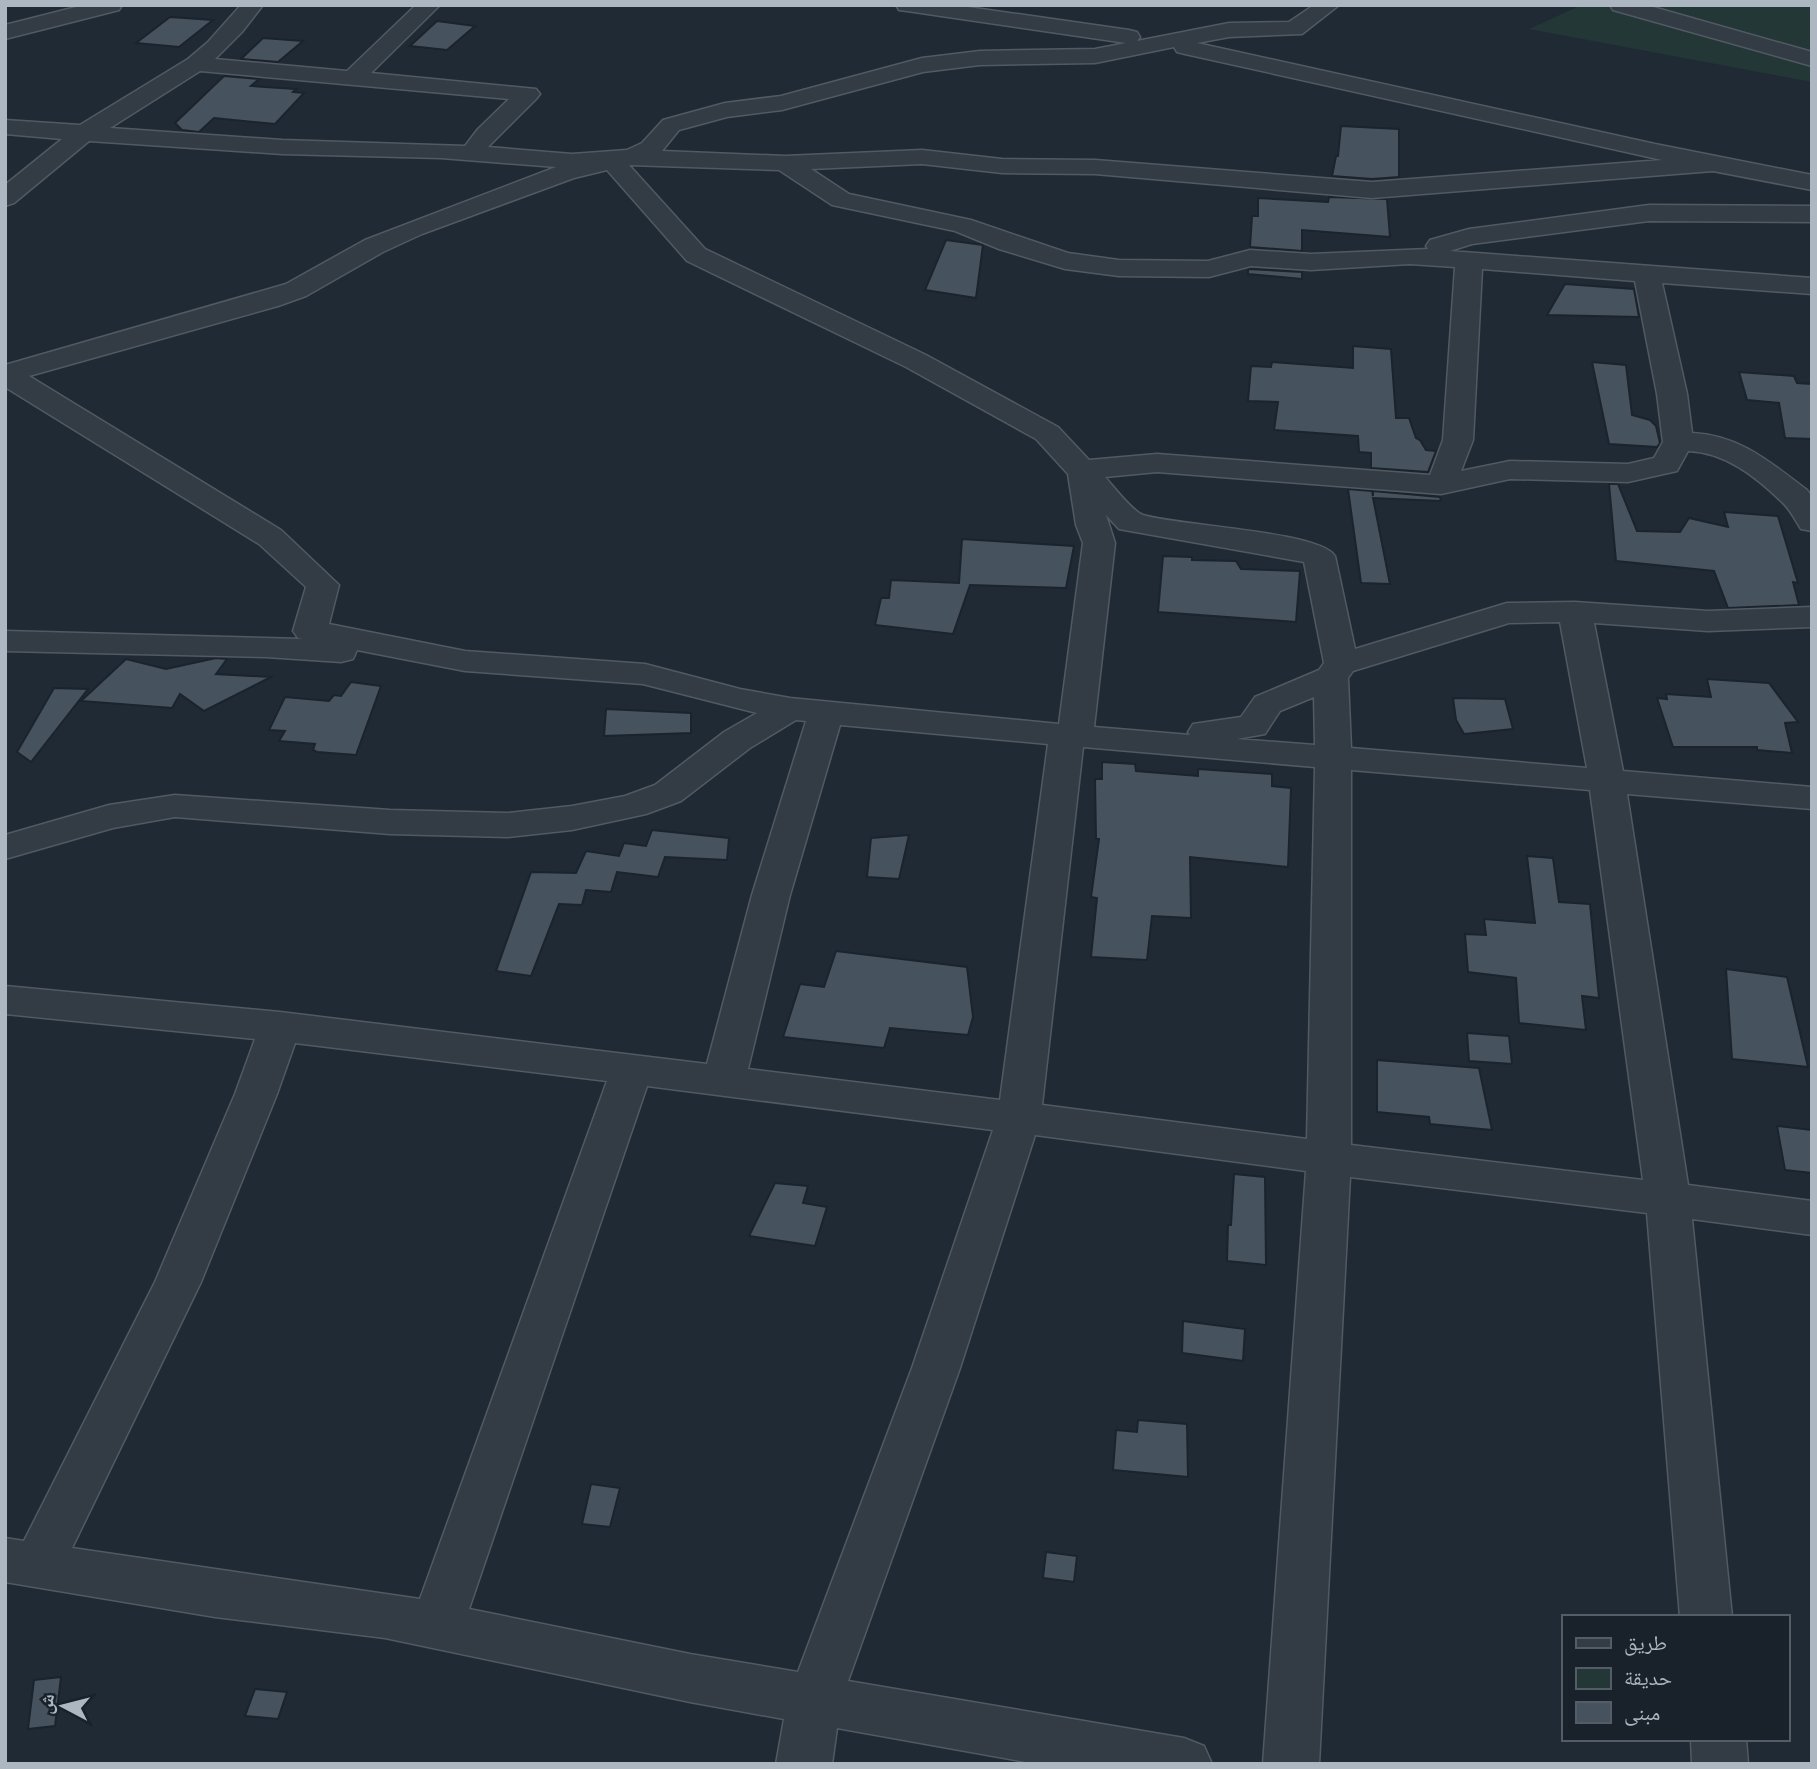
<svg xmlns="http://www.w3.org/2000/svg" width="1817" height="1769" font-family="Karla,'Noto Naskh Arabic',sans-serif">
	<rect width="100%" height="100%" fill="#202a35"/>
	<path fill="#233737" d="M1582,5H1812V82L1529,29Z"/>
	<g fill="#46525e" stroke="#1b232c" stroke-width="2">
		<path d="M170,17L213,20L179,47L136,43Z"/>
		<path d="M437,21L475,26L447,50L410,46Z"/>
		<path d="M263,38L303,41L278,62L241,59Z"/>
		<path d="M224,76L259,79L251,86L296,89L293,92L304,93L275,124L214,118L199,132L182,130L175,123Z"/>
		<path d="M1341,126L1399,129V177L1372,179L1332,176L1336,156H1338Z"/>
		<path d="M1329,197L1387,199L1390,237L1302,230V251L1250,247L1252,216H1258V198L1328,202Z"/>
		<path d="M946,240L983,245L976,298L925,290Z"/>
		<path d="M1248,269L1302,272V279L1248,274Z"/>
		<path d="M1565,284L1634,289L1639,317L1547,315Z"/>
		<path d="M1353,346L1391,349L1396,418H1409L1416,438L1420,440L1426,450L1436,451L1428,472L1371,468V453L1359,452L1358,436L1274,430L1278,402L1248,401L1251,366L1271,367L1272,362L1353,368Z"/>
		<path d="M1592,362L1626,365L1632,415L1650,420L1656,426L1660,443L1657,447L1609,444Z"/>
		<path d="M1739,372L1794,376L1797,383L1812,384V439L1785,438L1779,403L1747,400Z"/>
		<path d="M1609,484H1618L1637,531L1680,532L1689,518L1728,527L1724,512L1778,516L1798,583L1793,582L1799,605L1728,608L1714,571L1616,561Z"/>
		<path d="M1348,489L1372,491L1373,496V491L1440,497L1441,501L1373,498L1390,584L1361,583Z"/>
		<path d="M962,539L1074,546L1066,588L970,585L953,634L875,625L881,598H889L891,580L959,583Z"/>
		<path d="M1163,556L1192,557V560L1236,561L1241,569L1300,571L1296,622L1158,612Z"/>
		<path d="M216,658L227,659L216,674L271,677L204,711L180,694L172,708L81,701L126,659L166,669Z"/>
		<path d="M1707,679L1769,683L1798,722L1785,723L1792,753L1757,750V747H1673L1657,698L1667,699L1666,694L1711,697Z"/>
		<path d="M351,682L381,686L356,755L317,752L313,750L315,744L279,741L285,731L269,730L285,697L329,701L334,695L341,696Z"/>
		<path d="M54,688L88,689L31,762L17,752Z"/>
		<path d="M1453,698L1505,699L1513,729L1464,734L1456,720Z"/>
		<path d="M606,709L691,713V733L604,736Z"/>
		<path d="M1102,762L1135,764L1136,771L1198,776V769L1272,774V786L1291,788L1288,867L1190,857L1191,918L1152,916L1147,960L1091,957L1097,898L1091,897L1099,839H1096L1095,779H1102Z"/>
		<path d="M652,830L729,838L727,860L665,857L658,877L617,872L611,892L586,890L582,905L559,904L531,976L496,971L531,872L576,873L586,851L619,856L624,843L646,846Z"/>
		<path d="M909,835L899,879L867,877L871,838Z"/>
		<path d="M1527,856L1553,858L1559,902L1590,904L1599,998L1582,996L1586,1030L1519,1023L1516,978L1468,972L1465,934L1486,935L1484,919L1535,923Z"/>
		<path d="M836,951L967,967L973,1017L968,1035L890,1028L884,1048L783,1037L800,984L824,987Z"/>
		<path d="M1726,969L1787,977L1808,1067L1732,1059Z"/>
		<path d="M1467,1033L1509,1036L1512,1064L1469,1061Z"/>
		<path d="M1377,1060L1479,1068L1492,1130L1430,1124L1429,1117L1377,1112Z"/>
		<path d="M1777,1126L1812,1130V1173L1785,1170Z"/>
		<path d="M1234,1174L1265,1177L1266,1265L1227,1261L1228,1225H1231Z"/>
		<path d="M775,1183L808,1186L803,1203L827,1207L815,1246L749,1236Z"/>
		<path d="M1183,1321L1245,1329L1243,1361L1182,1353Z"/>
		<path d="M1138,1420L1187,1424L1188,1477L1113,1470L1116,1430L1137,1432Z"/>
		<path d="M591,1484L620,1488L610,1527L582,1524Z"/>
		<path d="M1046,1552L1077,1556L1074,1582L1043,1578Z"/>
		<path d="M61,1677L55,1726L28,1729L34,1680Z"/>
		<path d="M255,1689L287,1692L278,1719L245,1716Z"/>
	</g>
	<g fill="none" stroke-linecap="round" stroke-linejoin="round">
		<g stroke="#515a63" stroke-width="3">
			<g id="minor">
				<path d="M84,5H122L119,10L5,39V25Z"/>
				<path d="M241,5H263L242,32L215,59L347,71L416,5H440L371,73L536,89L540,94L536,99L488,147L572,154L627,150L642,143L663,120L725,103L781,96L922,58L980,51L1095,49L1126,43L907,11L899,10L896,5H954L1129,30L1137,32L1140,37L1137,41L1229,23L1289,22L1314,5H1339L1302,34L1229,37L1197,43L1655,144L1812,175V190L1713,171L1372,198L1095,174L1002,173L922,164L811,169L849,194L971,220L1068,253L1119,260L1208,261L1250,250L1311,254L1428,249L1426,246L1430,240L1469,229L1649,205L1812,206V222L1649,221L1472,244L1450,251L1812,278V294L1662,283L1687,394L1692,433C1740,435 1771,463 1807,490L1812,497V531L1801,529C1795,520 1790,509 1782,502C1756,477 1725,452 1688,451L1677,471L1628,482L1510,479L1441,494L1157,472L1105,477C1113,486 1132,511 1143,515C1179,526 1318,531 1335,556L1355,649L1507,603L1575,602L1708,611L1812,607V627L1708,631L1594,623L1623,771L1812,787V809L1627,794L1688,1185L1812,1201V1235L1692,1219L1732,1617H1680L1647,1213L1350,1177L1319,1764H1263L1306,1171L1035,1135L960,1368L848,1681L1184,1738L1204,1746L1212,1764H1037L837,1728L832,1764H776L784,1719L690,1702L385,1638L215,1617L5,1582V1538L24,1541L155,1282L235,1094L255,1039L5,1014V986L280,1012L707,1064L752,895L806,721L796,720L750,748L681,801L646,814L572,830L507,837L390,834L175,817L113,828L5,859V835L109,805L175,795L390,810L507,813L572,806L625,796L655,785L724,732L757,713L643,684L465,671L357,650L353,659L341,662L266,657L5,651V631L303,639L298,638L293,631L306,587L259,544L5,387V365L286,284L365,240L556,167L441,158L282,154L89,141L14,203L5,206V185L62,139L5,134V120L80,125L188,59L208,42ZM1174,47L1177,52L1185,54L1662,160L1372,182L1095,160L1002,159L922,150L785,156L662,151L679,130L727,117L782,110L923,72L980,65L1095,63ZM200,71L509,99L478,129L465,146L282,140L110,128ZM629,165L779,170L832,205L955,231L999,249L1065,269L1119,276L1209,277L1251,266L1311,270L1410,264L1455,267L1443,440L1430,475L1157,454L1089,460L1058,427L926,355L705,249ZM607,170L687,261L906,367L1036,439L1068,474L1076,525L1083,543L1059,724L790,698L740,689L645,664L465,651L329,624L339,585L281,530L29,376L278,306L306,296L383,252L422,234L574,178ZM1482,269L1635,281L1657,394L1663,442L1654,458L1628,464L1510,461L1461,471L1473,440ZM1106,515L1119,529L1130,531L1304,562L1324,663L1319,670L1255,697L1241,717L1193,724L1188,732L1190,735L1094,727L1115,543ZM1560,622L1587,768L1351,748L1348,678L1353,671L1509,623ZM1314,697L1315,745L1237,739L1265,734L1280,711ZM840,725L1048,744L1000,1100L748,1069L790,895ZM1083,747L1315,767L1307,1139L1042,1105ZM1351,770L1590,790L1643,1180L1351,1145ZM295,1043L607,1081L420,1599L72,1548L201,1282L277,1094ZM647,1086L993,1130L912,1368L798,1672L690,1654L469,1609Z"/>
				<path d="M1610,5H1646L1812,52V66L1613,10Z"/>
				<path d="M1691,1739H1746L1748,1764H1692Z"/>
			</g>
		</g>
		<use href="#minor" fill="#333c45" fill-rule="evenodd"/>
	</g>
	<rect width="1817" height="1769" fill="none" stroke="#adb7c2" stroke-width="14"/>
	<rect x="1562" y="1615" width="228" height="126" fill="#19212a" stroke="#545d67" stroke-width="2"/>
	<rect x="1576" y="1638" width="35" height="10" fill="#333c45" stroke="#545d67" stroke-width="2"/>
	<text x="1624" y="1650" font-size="21" fill="#adb7c2">طريق</text>
	<rect x="1576" y="1668" width="35" height="21" fill="#233737" stroke="#545d67" stroke-width="2"/>
	<text x="1624" y="1685" font-size="21" fill="#adb7c2">حديقة</text>
	<rect x="1576" y="1702" width="35" height="21" fill="#46525e" stroke="#545d67" stroke-width="2"/>
	<text x="1624" y="1720" font-size="21" fill="#adb7c2">مبنى</text>
	<g transform="translate(63 1706) rotate(277)" stroke="#19212a" stroke-width="5" paint-order="stroke">
	<path d="M0-5L12 26L0 18L-12 26Z" fill="#adb7c2"/>
	<text y="-10" font-size="19" font-weight="bold" text-anchor="middle" fill="#adb7c2">ش</text>
	</g>
</svg>
